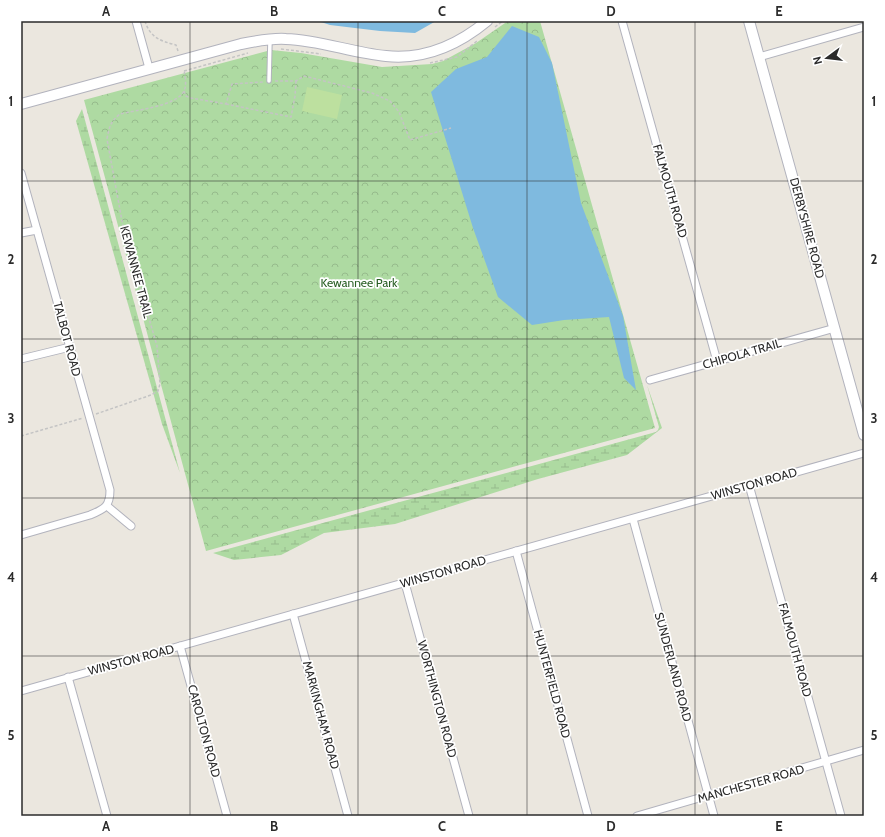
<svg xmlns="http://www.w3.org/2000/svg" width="885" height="837" font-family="Cabin,sans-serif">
	<defs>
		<pattern id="wetland-marsh" width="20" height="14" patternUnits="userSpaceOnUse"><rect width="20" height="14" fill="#aedaa2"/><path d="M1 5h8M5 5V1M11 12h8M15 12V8" fill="none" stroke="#96bb8c"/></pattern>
		<pattern id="park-crowns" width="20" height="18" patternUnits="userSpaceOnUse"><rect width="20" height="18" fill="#aedaa2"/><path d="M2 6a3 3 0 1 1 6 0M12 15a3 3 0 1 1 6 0" fill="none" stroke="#96bb8c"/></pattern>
	</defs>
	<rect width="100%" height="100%" fill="#ebe7df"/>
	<g fill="url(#wetland-marsh)">
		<path d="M82,109L180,473L162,424L76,121Z"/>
		<path d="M647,385L662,428L627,455L538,479L395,524L324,533L281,555L234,560L213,553L656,432L658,430L659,427Z"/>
	</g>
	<path fill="url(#park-crowns)" d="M508,21H540L655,428L206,551L84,100L271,50L301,53L382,67L432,64L443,61L476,43Z"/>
	<path fill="#bde09f" d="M307,87L342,95L337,119L302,111Z"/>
	<g fill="#7fbadf">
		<path d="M318,21H436L415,33L380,31L330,25Z"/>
		<path d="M512,26L539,37L552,63L581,203L623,316L636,390L624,378L609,317L564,320L532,325L498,297L473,228L431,92L456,69L487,57Z"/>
	</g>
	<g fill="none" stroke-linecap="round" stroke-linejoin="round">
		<g stroke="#b2b3bd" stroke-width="5.5">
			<path id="lane" d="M269,81L270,40"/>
		</g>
		<g stroke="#b2b3bd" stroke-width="9">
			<g id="street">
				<path d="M136,21L149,68"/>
				<path d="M622,21L717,361"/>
				<path d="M759,57L864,27"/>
				<path d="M21,173L110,490C110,506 105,509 90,515L21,535"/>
				<path d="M21,233L37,230"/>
				<path d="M21,359L70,347"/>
				<path d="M650,380L835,328"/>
				<path d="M749,485L841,816"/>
				<path d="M107,506L131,526"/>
				<path d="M633,519L714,816"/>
				<path d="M516,551L588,816"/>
				<path d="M405,583L469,816"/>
				<path d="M293,614L348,816"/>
				<path d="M180,646L227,816"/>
				<path d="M68,677L107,816"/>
				<path d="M21,691L864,453"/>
				<path d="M637,816L864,750"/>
			</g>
		</g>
		<g stroke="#b2b3bd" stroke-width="12">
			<g id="secondary">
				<path d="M749,21L864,435"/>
				<path d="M21,104L241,44C256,41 271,38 286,39C320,40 352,53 386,56C424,60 458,45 487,21"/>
			</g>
		</g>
		<g stroke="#c4c4c4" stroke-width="1.5" stroke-dasharray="3 2" stroke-linecap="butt">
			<path d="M145,21C150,38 161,41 176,45L178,51"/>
			<path d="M495,27L503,21"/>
			<path d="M281,49L321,54"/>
			<path d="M430,63L457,57L477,41"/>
			<path d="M184,71L248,53"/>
			<path d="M275,81H296L304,76L372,93L390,101L399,112L410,140L451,128"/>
			<path d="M184,91L186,96L191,98L226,104L232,84L263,82"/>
			<path d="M226,104L291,117L295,96L296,81"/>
			<path d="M96,414L151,395L158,391L160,384L157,346L124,232L107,139C109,127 111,121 120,114C136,110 177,106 184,91C187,85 185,76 184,70"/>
			<path d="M21,436L83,418"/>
		</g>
		<use href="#lane" stroke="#fff" stroke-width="3.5"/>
		<use href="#street" stroke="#fff" stroke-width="7"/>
		<use href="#secondary" stroke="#fff" stroke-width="10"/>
	</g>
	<path fill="none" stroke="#2b2b2b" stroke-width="1" stroke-opacity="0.55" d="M190,21V816M358,21V816M527,21V816M695,21V816M21,181H864M21,339H864M21,498H864M21,656H864"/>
	<g text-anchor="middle" stroke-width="3.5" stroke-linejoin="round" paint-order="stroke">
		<g font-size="12" fill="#2b2b2b" stroke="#fff">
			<text transform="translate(670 191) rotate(74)" y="4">FALMOUTH ROAD</text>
			<text transform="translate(807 228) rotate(75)" y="4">DERBYSHIRE ROAD</text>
			<text transform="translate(136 272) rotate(75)" y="4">KEWANNEE TRAIL</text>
			<text transform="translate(67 339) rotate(75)" y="4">TALBOT ROAD</text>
			<text transform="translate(742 354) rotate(-16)" y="4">CHIPOLA TRAIL</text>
			<text transform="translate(754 484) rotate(-16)" y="4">WINSTON ROAD</text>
			<text transform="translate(443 572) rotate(-16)" y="4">WINSTON ROAD</text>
			<text transform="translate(795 650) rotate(75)" y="4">FALMOUTH ROAD</text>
			<text transform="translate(131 660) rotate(-15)" y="4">WINSTON ROAD</text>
			<text transform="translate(673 667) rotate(75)" y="4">SUNDERLAND ROAD</text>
			<text transform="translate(552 684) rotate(75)" y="4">HUNTERFIELD ROAD</text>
			<text transform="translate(437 699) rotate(75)" y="4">WORTHINGTON ROAD</text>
			<text transform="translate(321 715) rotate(75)" y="4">MARKINGHAM ROAD</text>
			<text transform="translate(204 731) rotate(75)" y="4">CAROLTON ROAD</text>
			<text transform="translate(751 784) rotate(-16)" y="4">MANCHESTER ROAD</text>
		</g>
		<g font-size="12" fill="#295f24" stroke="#fff">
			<text x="359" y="287">Kewannee Park</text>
		</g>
	</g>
	<rect width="885" height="837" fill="none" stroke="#ffffff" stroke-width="44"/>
	<g transform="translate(827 58) rotate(255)" stroke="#ffffff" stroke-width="3" paint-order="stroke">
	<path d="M0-3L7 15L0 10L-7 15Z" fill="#2b2b2b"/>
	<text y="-6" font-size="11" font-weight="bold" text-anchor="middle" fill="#2b2b2b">N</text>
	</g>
	<rect x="22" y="22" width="841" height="793" fill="none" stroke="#2b2b2b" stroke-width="1.5"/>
	<g font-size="13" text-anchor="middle" font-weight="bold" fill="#2b2b2b">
		<text x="106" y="16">A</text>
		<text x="274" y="16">B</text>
		<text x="442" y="16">C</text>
		<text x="611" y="16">D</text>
		<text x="779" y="16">E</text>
		<text x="11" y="106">1</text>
		<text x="874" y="106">1</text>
		<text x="11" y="264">2</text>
		<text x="874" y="264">2</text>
		<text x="11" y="423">3</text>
		<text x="874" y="423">3</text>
		<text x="11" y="582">4</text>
		<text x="874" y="582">4</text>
		<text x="11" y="740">5</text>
		<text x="874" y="740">5</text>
		<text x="106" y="831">A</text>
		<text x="274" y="831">B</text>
		<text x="442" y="831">C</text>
		<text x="611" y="831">D</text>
		<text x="779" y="831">E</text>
	</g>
</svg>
